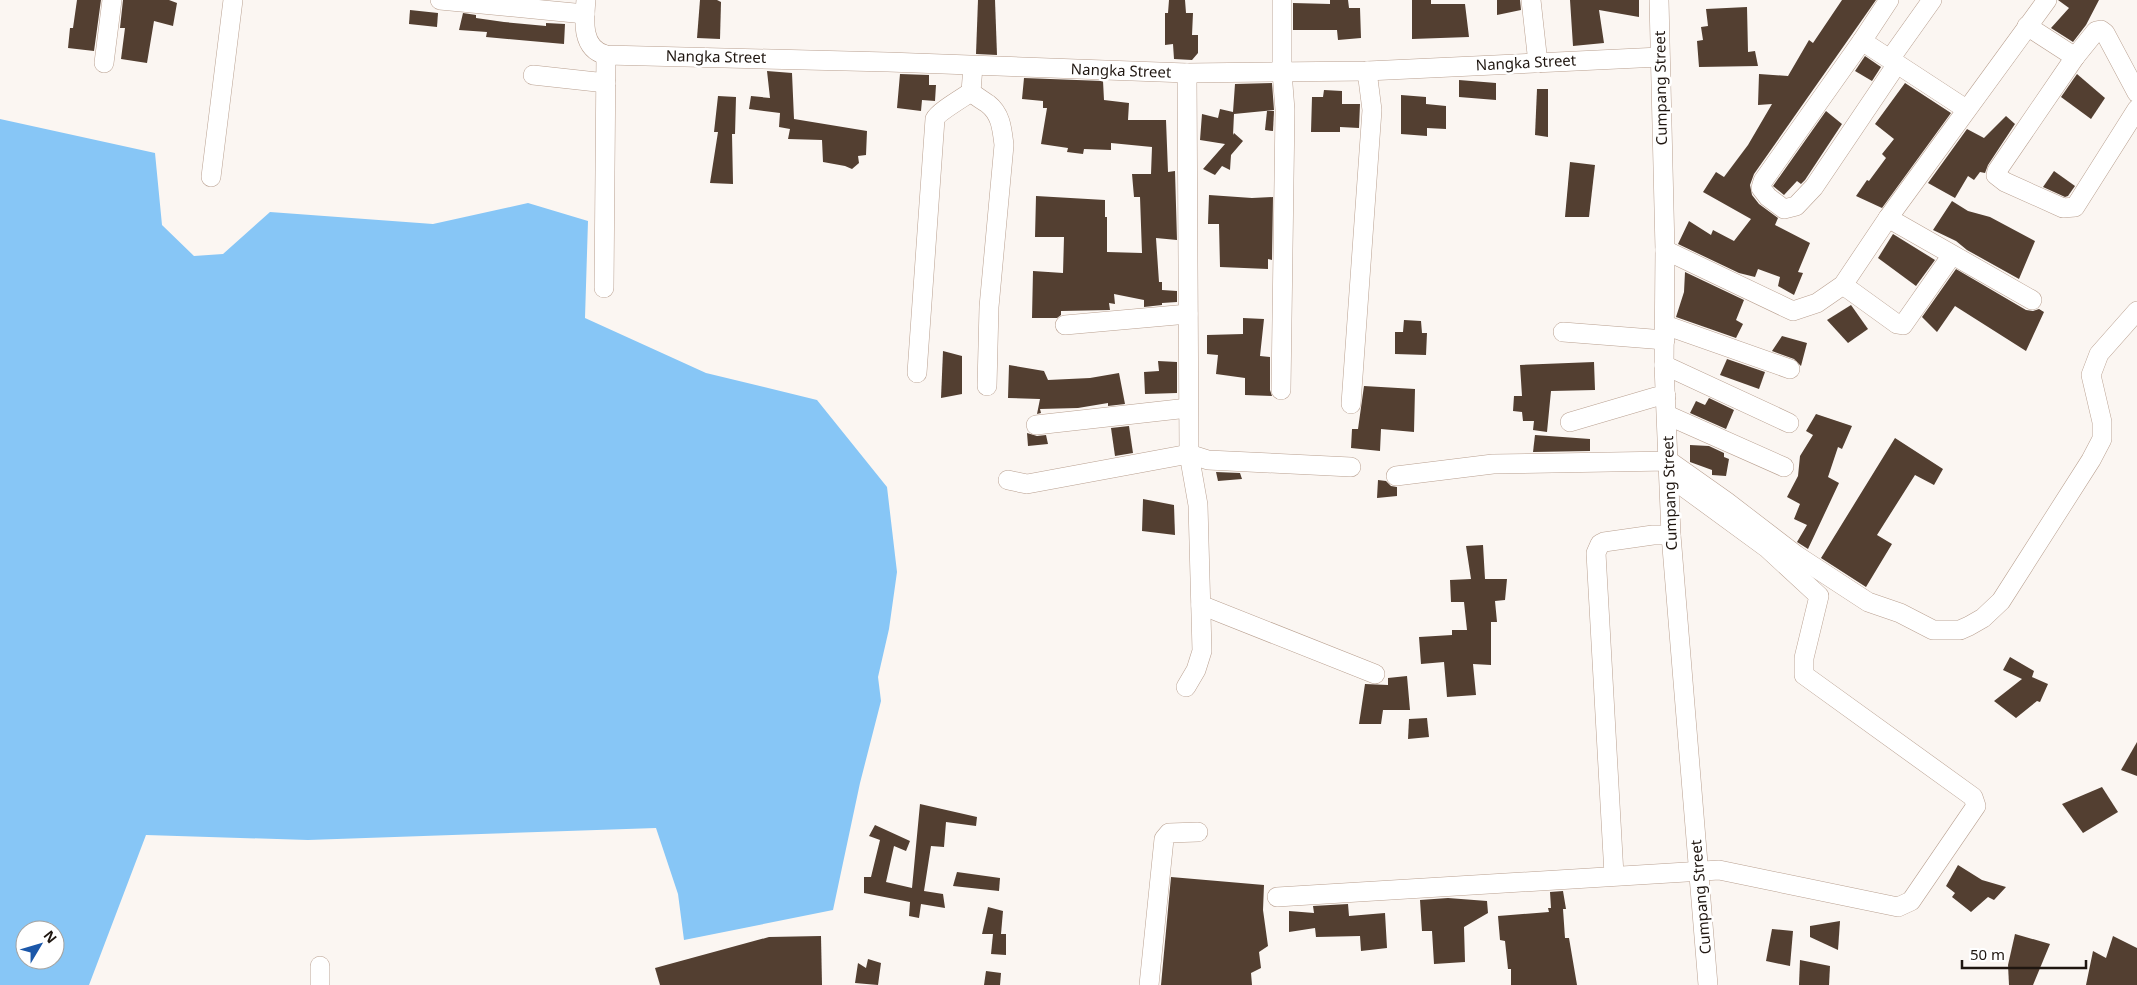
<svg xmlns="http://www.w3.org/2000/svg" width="2137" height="985" font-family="'Noto Sans',sans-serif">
	<rect width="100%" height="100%" fill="#fbf6f2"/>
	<path fill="#87c6f6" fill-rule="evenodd" d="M0,119L155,153L162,225L194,256L223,254L270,212L433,224L528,203L588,221L585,318L706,373L817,400L887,487L897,572L889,629L878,677L881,701L860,783L833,910L684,940L678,894L656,828L308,840L146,835L89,985H0ZM25,930H55V960H25Z"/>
	<g fill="#533f31">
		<path d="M77,0H101L94,51L68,48L70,28H73Z"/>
		<path d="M123,0H169L177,3L173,26L154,21L147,63L121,59L125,28H120Z"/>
		<path d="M700,0H717L721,2L720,39L697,38Z"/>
		<path d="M978,0H995L997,55L976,54Z"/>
		<path d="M1169,0H1185L1186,13H1193L1192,35H1198V53L1192,60L1174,59L1173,44L1165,45V13H1168Z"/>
		<path d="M1330,0H1348L1349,8H1360L1361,38L1338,40L1337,30H1293V3L1330,4Z"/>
		<path d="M1412,0H1431V4H1465L1469,37L1412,39Z"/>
		<path d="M1497,0H1520L1521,10L1497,15Z"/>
		<path d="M1570,0H1639V17L1599,10L1604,43L1573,46Z"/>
		<path d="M1842,0H1876L1754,174L1750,185L1752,195L1759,204L1778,218L1775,225L1810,243L1798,272L1803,273L1794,295L1778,286L1780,277L1758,269L1755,277L1739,273L1678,244L1689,221L1711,235L1713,230L1734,241L1751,219L1703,192L1716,172L1724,177L1748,145L1772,104L1758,105L1759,74L1788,76L1809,40L1813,43Z"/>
		<path d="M2058,0H2099L2086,25L2073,42L2051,28L2069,8Z"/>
		<path d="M1747,7L1748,52L1755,51L1758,66L1699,67L1697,41L1703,40L1701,27L1708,26L1706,9Z"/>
		<path d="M410,10L438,13L437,27L409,24Z"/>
		<path d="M463,13L476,15V18L504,22L546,26V23L565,24L564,44L486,37L487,32L459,30Z"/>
		<path d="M1865,56L1881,67L1872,81L1855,71Z"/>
		<path d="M767,71L792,73L794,119L867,131L866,155L858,156L859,163L852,169L845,166L823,162L822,140L788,139L790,129L779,127L780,113L749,109L751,96L770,98Z"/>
		<path d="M900,74L929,75V85H936L935,101L922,100L921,111L897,108Z"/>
		<path d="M2077,74L2105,98L2091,119L2061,97Z"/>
		<path d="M1024,78L1103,81L1104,100L1129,103L1128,120H1166L1168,172L1175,171L1177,240L1156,238L1159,282H1162V290L1177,291V302L1162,303V305L1144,307V300L1114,294L1115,304L1109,303L1110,310L1061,311V315L1057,318H1032L1033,271L1063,273L1064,237H1035L1036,196L1105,200V217H1107V252L1142,253L1140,197H1134L1132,174H1151L1152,147L1111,143V150L1084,149L1083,154L1067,152L1068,148L1041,144L1047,108H1043V101L1022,99Z"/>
		<path d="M1459,80L1496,83V100L1459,97Z"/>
		<path d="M1272,83L1274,110L1234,114L1233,135L1234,133L1243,141L1231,155L1230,170L1222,166L1215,175L1203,169L1225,144L1200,140L1202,114L1218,118L1220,109L1233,112L1235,84Z"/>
		<path d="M1905,83L1951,113L1882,208L1856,196L1867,180L1869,181L1886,158L1882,154L1894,139L1875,124Z"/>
		<path d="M1537,89H1548V137L1535,135Z"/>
		<path d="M1324,90L1342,91V104H1360L1359,128L1340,127V132H1311L1312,97H1323Z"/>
		<path d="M1401,95L1426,97V104L1446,106V129L1427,128V136L1401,134Z"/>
		<path d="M718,96L736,97L735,134H732L733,184L710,183L718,132H714Z"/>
		<path d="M1267,111H1274L1273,131L1265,130Z"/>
		<path d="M1826,111L1842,124L1805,180L1801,184L1797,181L1784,195L1773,186Z"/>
		<path d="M2006,116L2015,124L1988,165L1985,173L1980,172L1974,180L1968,176L1955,198L1928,183L1967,129L1984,138Z"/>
		<path d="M1570,162L1595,165L1589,217H1565Z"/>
		<path d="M2054,171L2075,186L2068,196L2065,197L2043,187Z"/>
		<path d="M1209,195L1252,198L1273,197L1272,260L1268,259V269L1220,267L1219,224H1208Z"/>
		<path d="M1952,201L1968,211L1990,217L2035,241L2019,279L1967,250L1956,241L1933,230Z"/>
		<path d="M1893,234L1935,260L1916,286L1878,258Z"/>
		<path d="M1956,269L2026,310L2033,311L2039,309L2044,312L2026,351L1955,306L1937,332L1922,317Z"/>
		<path d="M1685,272L1744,300L1736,320L1743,324L1736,338L1676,317L1684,292Z"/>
		<path d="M1851,305L1868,329L1848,343L1827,320Z"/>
		<path d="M1243,318L1264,319L1260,356L1270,357V390L1272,396L1245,395V378L1216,374L1218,355L1207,354V335L1243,334Z"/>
		<path d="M1404,320L1421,321L1422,333H1427L1426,355L1395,354V332H1403Z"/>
		<path d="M1782,336L1807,343L1801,366L1794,359L1772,351Z"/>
		<path d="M943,351L962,356V394L941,398Z"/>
		<path d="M1727,359L1765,372L1759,389L1720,375Z"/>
		<path d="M1158,361L1177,362V393L1145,394L1144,372L1159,371Z"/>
		<path d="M1594,362L1595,390L1551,391L1547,432L1533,430L1534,421H1523L1522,412L1513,411L1514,396H1522L1520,365Z"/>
		<path d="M1009,365L1044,371L1048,380L1090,378L1119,373L1125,404L1108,406V403L1078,408L1040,409L1041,413L1037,414L1040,399L1008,398Z"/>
		<path d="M1364,386L1415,389L1414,432L1381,429L1380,451L1351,448L1352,429H1358Z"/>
		<path d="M1709,398L1734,410L1726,429L1690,413L1696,401L1705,405Z"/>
		<path d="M1816,414L1852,426L1842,449L1838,447L1828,477L1839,483L1808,549L1797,542L1807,525L1794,519L1800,504L1787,497L1798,476L1800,456L1813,435L1806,431Z"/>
		<path d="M1129,426L1133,453L1115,456L1111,428Z"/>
		<path d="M1027,433L1037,436L1046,435L1048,444L1028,446Z"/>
		<path d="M1535,435L1590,439V451L1533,452Z"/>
		<path d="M1895,438L1943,469L1934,485L1915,475L1877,535L1892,544L1866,587L1821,558Z"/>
		<path d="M1690,445L1709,446L1724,453V457L1729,459L1726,476L1712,475V470L1690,462Z"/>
		<path d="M1216,472L1240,473L1242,479L1218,481Z"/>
		<path d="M1378,480L1386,481L1391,486L1397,487V496L1377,498Z"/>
		<path d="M1143,499L1174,505L1175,535L1142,531Z"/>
		<path d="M1483,545L1485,579H1507L1505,600L1495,601L1497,622H1491V665L1473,664L1476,695L1447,697L1444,662L1421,664L1419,637L1452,635V630H1467L1464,602H1451L1450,580L1471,579L1466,546Z"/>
		<path d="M2010,657L2034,671L2032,677L2048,684L2040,702L2037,701L2016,718L1994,701L2022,679L2003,670Z"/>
		<path d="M1407,676L1410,710H1383L1381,724H1359L1365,684L1388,685V678Z"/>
		<path d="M1427,718L1429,737L1408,739L1409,719Z"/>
		<path d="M2137,742V776L2121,770Z"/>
		<path d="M2102,787L2118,812L2083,833L2062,804Z"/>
		<path d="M920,804L977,817L976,826L946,822L944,847L931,846L924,891L943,894L945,908L921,904L919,918L909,916L910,902L864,893V877H871L880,840L869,836L875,825L910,841L906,851L894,846L886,882L912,888Z"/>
		<path d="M1958,865L1982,880L2006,887L1994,900L1988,897L1971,912L1952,897L1955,893L1946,886Z"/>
		<path d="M957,872L1000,878L999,891L953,886Z"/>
		<path d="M1171,877L1264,885L1263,910L1268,946L1259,952L1261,968L1251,973L1252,985H1161Z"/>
		<path d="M1563,891L1566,909H1563L1565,938H1569L1577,985H1511V969H1508L1505,941L1500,940L1498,916L1549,912L1548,908H1551L1550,892Z"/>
		<path d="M1448,898L1487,901L1488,913L1464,927L1465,962L1434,964L1432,931H1422L1420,900Z"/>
		<path d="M1348,904L1349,916L1385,913L1387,948L1361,951L1360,936L1316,937L1315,928L1289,932V911L1314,913L1313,906Z"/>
		<path d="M988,907L1003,911L1001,934H982Z"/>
		<path d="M1840,921L1838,950L1810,937V926Z"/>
		<path d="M1772,929L1793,931L1790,966L1766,961Z"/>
		<path d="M993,934H1006V955L991,954Z"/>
		<path d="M2015,934L2050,944L2033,985H2009L2008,965Z"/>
		<path d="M821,936L822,985H660L655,968L769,937Z"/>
		<path d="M2113,936L2137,948V985H2086L2093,951L2106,958Z"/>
		<path d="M868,959L881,963L878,985L855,983L858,963L866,968Z"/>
		<path d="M1800,960L1830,966L1829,985H1799Z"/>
		<path d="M986,971L1001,973L1000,985H984Z"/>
	</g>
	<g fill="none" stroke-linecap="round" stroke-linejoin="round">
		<g stroke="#b9a090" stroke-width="20">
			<g id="minor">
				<path d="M440,0L585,14"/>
				<path d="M586,0C584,20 581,49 606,55L888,62L1187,73L1367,71L1660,57"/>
				<path d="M1531,0L1538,63"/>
				<path d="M1659,0L1665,250L1664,365L1671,535L1708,985"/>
				<path d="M1889,0L1862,41L1763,181L1761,188L1768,197L1784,209L1796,206L1814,187L1897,64"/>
				<path d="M2027,26L2075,57"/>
				<path d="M1862,41L1966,109"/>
				<path d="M1890,59L1932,0"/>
				<path d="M104,63L112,0"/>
				<path d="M973,66L971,92C977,97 982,100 988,104C1001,114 1002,129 1004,145L989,307L987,386"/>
				<path d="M533,75L606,83"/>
				<path d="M2137,93L2105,33L2101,30L2096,31L2075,57L1997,171L1996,175L2005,182L2063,208L2075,207L2137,109"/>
				<path d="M211,177L233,0"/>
				<path d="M1888,218L2032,300"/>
				<path d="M1665,250L1793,311L1817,303L1843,285L1888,218L2047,0"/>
				<path d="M1843,285L1897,324L1903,325L1952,255"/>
				<path d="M604,288L606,55"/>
				<path d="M1065,325L1188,314"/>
				<path d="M1665,325L1790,369"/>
				<path d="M1563,332L1665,340"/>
				<path d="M1664,365L1789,423"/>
				<path d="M917,373L935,119C938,112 964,97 971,92"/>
				<path d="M1281,390L1285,110L1282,72V0"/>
				<path d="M1351,404L1372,110L1367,71"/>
				<path d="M1667,415L1784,467"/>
				<path d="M1570,422L1655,397L1666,396"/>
				<path d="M1036,425L1188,408"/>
				<path d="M1396,476L1493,464L1669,461L1727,502L1796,555L1868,602L1900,613L1933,630H1960L1969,626L1983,618L2001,601L2091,460L2102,439V422L2091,375L2099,354L2137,311"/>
				<path d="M1008,480L1027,484L1189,454L1208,460L1351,467"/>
				<path d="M1201,605L1375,674"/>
				<path d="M1186,687L1196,670L1202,651L1198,505L1189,454L1187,73"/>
				<path d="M1614,875L1596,553L1600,544L1604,542L1653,535H1671"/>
				<path d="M1277,897L1719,870L1898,907L1911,901L1976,806L1973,797L1804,675V658L1819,596L1767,548L1670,477"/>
				<path d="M320,966V985"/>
				<path d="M1149,985L1164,839L1169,833L1198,832"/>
			</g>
		</g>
		<use href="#minor" stroke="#fff" stroke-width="19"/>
	</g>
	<g text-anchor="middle" stroke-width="5" stroke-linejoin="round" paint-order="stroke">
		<g font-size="15" fill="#1f1610" stroke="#fff">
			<text transform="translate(716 57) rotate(1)" y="5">Nangka Street</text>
			<text transform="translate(1526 63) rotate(-3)" y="5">Nangka Street</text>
			<text transform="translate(1121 71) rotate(2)" y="5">Nangka Street</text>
			<text transform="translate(1661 88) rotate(-91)" y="5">Cumpang Street</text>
			<text transform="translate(1670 493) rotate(-92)" y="5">Cumpang Street</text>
			<text transform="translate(1701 897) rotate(-95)" y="5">Cumpang Street</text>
		</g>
	</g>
	<g transform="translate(40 945) rotate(52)"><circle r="24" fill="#ffffff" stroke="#a5a29f"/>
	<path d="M0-4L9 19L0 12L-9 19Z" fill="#1b57a9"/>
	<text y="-8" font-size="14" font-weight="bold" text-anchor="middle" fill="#1f1610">N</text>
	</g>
	<path d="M1962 960v8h124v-8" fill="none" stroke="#1f1610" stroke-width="2.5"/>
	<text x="1970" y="960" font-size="15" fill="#1f1610" stroke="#ffffff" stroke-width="4" paint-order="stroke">50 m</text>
</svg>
